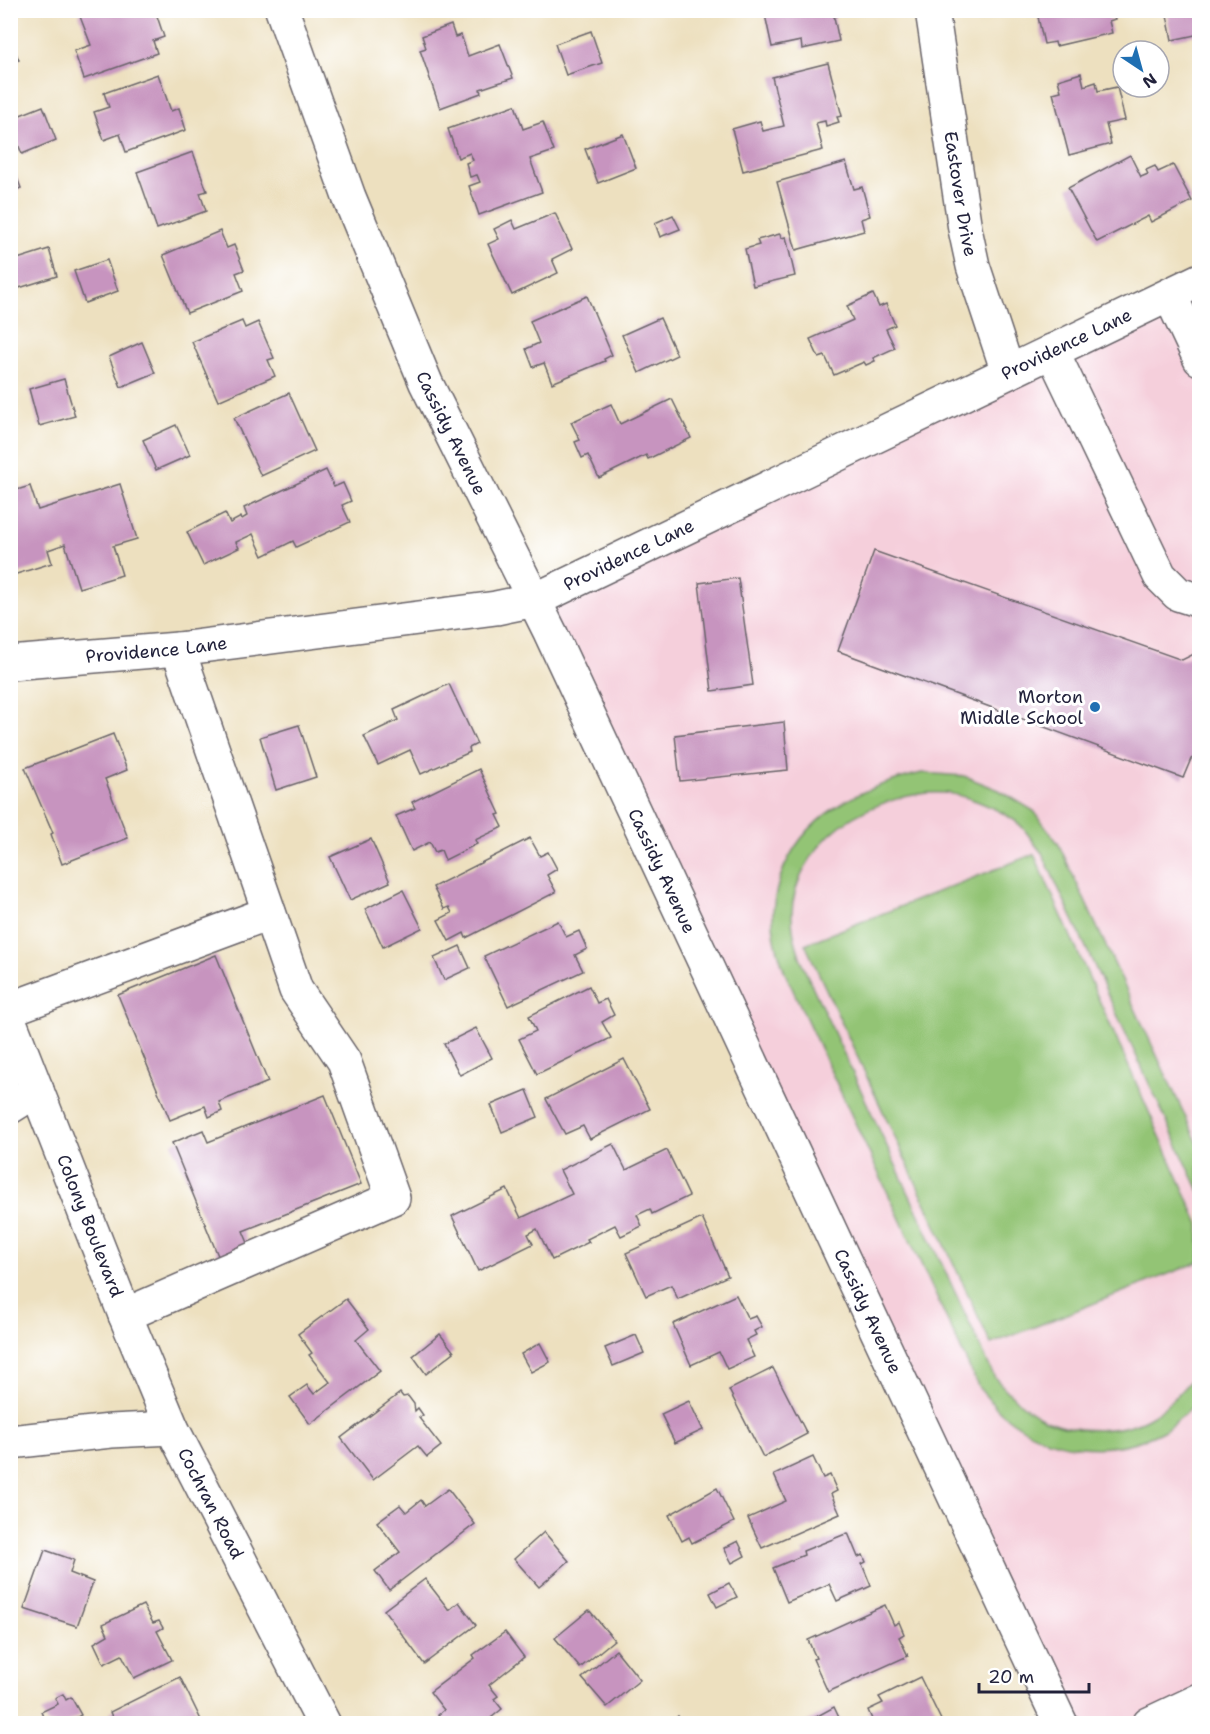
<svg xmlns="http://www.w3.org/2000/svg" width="1210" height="1734" font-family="'Shantell Sans',sans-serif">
	<rect width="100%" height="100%" fill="#fff"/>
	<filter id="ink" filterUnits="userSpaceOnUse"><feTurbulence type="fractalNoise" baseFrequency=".0167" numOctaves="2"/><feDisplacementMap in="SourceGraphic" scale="12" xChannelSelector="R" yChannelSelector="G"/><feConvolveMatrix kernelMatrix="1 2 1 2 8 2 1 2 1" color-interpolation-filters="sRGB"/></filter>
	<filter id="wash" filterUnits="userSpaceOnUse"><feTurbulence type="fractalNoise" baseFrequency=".008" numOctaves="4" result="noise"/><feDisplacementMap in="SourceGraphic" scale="24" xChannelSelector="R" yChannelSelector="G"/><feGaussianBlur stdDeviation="1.35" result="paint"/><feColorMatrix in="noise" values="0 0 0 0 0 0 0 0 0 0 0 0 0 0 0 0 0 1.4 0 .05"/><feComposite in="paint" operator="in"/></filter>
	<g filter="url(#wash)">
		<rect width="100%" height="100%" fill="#ede0bf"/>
		<path fill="#f5cfdb" d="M1199,280V1723H1061L535,600Z"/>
		<g fill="#93c474" stroke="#5a7358" stroke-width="1.5">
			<path d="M922,773L964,776L999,790L1034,811L1058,843L1199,1146V1191L1042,853C1035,845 1029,835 1022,827C1010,814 979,801 961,796C925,785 869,804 840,826C814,846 791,883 792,917C792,934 798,950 803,966L995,1378C1009,1393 1022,1407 1040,1417C1073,1434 1123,1435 1155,1414C1172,1403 1187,1385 1199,1369L1198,1401C1187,1411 1176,1424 1163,1431C1111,1458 1049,1452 1004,1415C995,1408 987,1397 979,1388L785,973C779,955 773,938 773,919C772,905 776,891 780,878C802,814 861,787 922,773Z"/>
			<path d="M1034,854L1199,1224V1262L991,1344L805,944Z"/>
		</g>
		<g id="blocks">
			<g fill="#c794bf">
				<path d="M88,10H155L164,37L153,41L157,53L84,79L74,51L91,45L79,14Z"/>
				<path d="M439,10H458V11L442,17Z"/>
				<path d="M764,10H836L837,16L834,17L839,41L802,49L801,41L772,47Z"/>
				<path d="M1047,10H1112L1115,19L1109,21L1112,33L1056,46L1055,42L1044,44L1038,17L1048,14Z"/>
				<path d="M1166,10H1200V34L1172,40Z"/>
				<path d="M451,25L455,37L461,35L468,56L500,44L513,78L480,89L481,93L440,108L420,50L426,48L422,36Z"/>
				<path d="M591,31L602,63L566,75L555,44Z"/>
				<path d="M10,39L19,60L10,63Z"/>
				<path d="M828,63L842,116L837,117L839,122L826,126L825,121L816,123L823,150L743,171L732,129L760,121L763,131L784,126L772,77Z"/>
				<path d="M1081,73L1084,86L1096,82L1098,91L1117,87L1125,120L1106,124L1111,144L1069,155L1053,93L1061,91L1058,80Z"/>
				<path d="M158,74L171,111L179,108L186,130L126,152L120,134L104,140L94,112L109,107L104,93Z"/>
				<path d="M515,105L523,129L543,122L554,151L530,159L542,192L479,215L469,186L480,182L477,175L470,177L466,163L473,160L470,153L458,158L448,129Z"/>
				<path d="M43,106L56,140L22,154L10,124V119Z"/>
				<path d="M623,134L636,168L598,183L585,149Z"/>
				<path d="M193,152L207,191L200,193L206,211L157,229L137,172Z"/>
				<path d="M1130,155L1141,177L1148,174L1146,170L1155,166L1158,172L1173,165L1192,201L1151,222L1148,216L1097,242L1068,188Z"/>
				<path d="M10,160L21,188L10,192Z"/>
				<path d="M846,162L854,189L862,187L870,216L861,219L864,231L796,250L777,182Z"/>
				<path d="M555,213L572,249L552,259L558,273L512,295L488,244L499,239L494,229L512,220L516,229Z"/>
				<path d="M673,215L680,229L660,237L655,223Z"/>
				<path d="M220,231L227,248L234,245L244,270L236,273L243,291L187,313L163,255Z"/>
				<path d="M780,234L781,238L786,237L795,276L753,286L745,249L759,245L757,240Z"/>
				<path d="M49,249L57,276L19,288L11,261Z"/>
				<path d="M107,260L118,291L85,303L74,271Z"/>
				<path d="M873,294L879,307L886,304L895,325L886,329L895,348L873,358L875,361L866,365L864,362L834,375L825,356L819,358L810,339L853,320L847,306Z"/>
				<path d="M587,296L612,355L604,359L605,361L552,383L544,363L533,367L526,349L539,343L530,321Z"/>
				<path d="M660,318L677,355L639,373L622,335Z"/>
				<path d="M242,321L245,328L258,322L274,358L268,360L275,376L218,401L192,342Z"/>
				<path d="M142,342L155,373L121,387L109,357Z"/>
				<path d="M64,379L75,416L39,426L29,389Z"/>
				<path d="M289,393L315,451L261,476L234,418Z"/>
				<path d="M672,399L691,438L648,459L646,455L599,478L588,455L582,458L575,442L580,440L571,422L611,404L620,424Z"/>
				<path d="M176,425L190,455L156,470L143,440Z"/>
				<path d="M326,470L334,487L343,483L351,501L342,505L350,522L296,547L293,541L263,556L253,534L236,542L239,548L203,565L187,532L225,513L230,523L241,517L242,519L247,516L244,508Z"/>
				<path d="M120,484L137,539L113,546L122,575L79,588L65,544L48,550L52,563L10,576V492L30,486L38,510Z"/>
				<path d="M874,551L1182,660L1200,651V754L1191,759L1183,778L838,651Z"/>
				<path d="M738,578L753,685L712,691L699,583Z"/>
				<path d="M449,684L477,744L469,748L470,752L421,774L410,750L378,765L364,736L398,720L394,710Z"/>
				<path d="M784,722L788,770L680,781L675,735Z"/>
				<path d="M299,725L316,777L276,790L260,737Z"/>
				<path d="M113,734L127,770L105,779L128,838L62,864L51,834L53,833L25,768Z"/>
				<path d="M479,769L500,814L497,815L503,827L475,840L477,844L445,860L441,850L435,852L430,842L412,851L396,816L415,808L412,802Z"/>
				<path d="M530,838L540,856L548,852L557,869L547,875L556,892L466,938L464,933L449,941L438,920L452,913L449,907L444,909L433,887Z"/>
				<path d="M371,839L390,882L350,900L330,857Z"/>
				<path d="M403,890L422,928L383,947L365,909Z"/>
				<path d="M558,921L566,937L579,931L587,949L575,955L583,971L508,1006L484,956Z"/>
				<path d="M460,946L470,968L444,980L434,958Z"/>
				<path d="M216,955L268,1082L219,1102L222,1111L209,1117L205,1106L170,1120L118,995Z"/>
				<path d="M589,986L597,1003L606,999L614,1015L602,1022L611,1038L537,1074L519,1039L536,1031L529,1016Z"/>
				<path d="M476,1028L492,1058L460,1075L444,1044Z"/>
				<path d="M624,1059L650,1109L590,1139L583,1126L565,1134L546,1099Z"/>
				<path d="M527,1090L538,1117L502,1132L491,1105Z"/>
				<path d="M325,1095L361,1184L243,1231L251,1250L221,1263L172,1143L203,1130L208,1142Z"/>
				<path d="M613,1144L626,1170L667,1150L689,1196L652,1214L650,1209L637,1215L642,1226L621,1236L615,1225L587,1239L589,1242L552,1260L537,1229L528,1234L533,1244L478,1271L452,1216L507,1189L521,1218L572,1194L560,1170Z"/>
				<path d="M702,1218L728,1276L678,1299L671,1285L646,1296L626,1253Z"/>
				<path d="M736,1295L748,1319L756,1316L762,1327L754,1331L756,1335L746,1340L754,1357L727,1369L719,1352L691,1365L673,1324Z"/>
				<path d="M346,1299L369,1329L356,1340L380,1371L310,1424L290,1397L307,1385L314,1394L330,1382L309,1355L312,1353L298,1334Z"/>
				<path d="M440,1334L454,1352L426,1374L413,1356Z"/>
				<path d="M636,1335L644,1353L613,1366L605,1348Z"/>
				<path d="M540,1343L550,1362L531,1372L521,1354Z"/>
				<path d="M773,1368L807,1434L763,1457L729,1390Z"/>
				<path d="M400,1393L403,1397L408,1396L414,1404L415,1411L418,1408L423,1415L419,1418L441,1446L427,1457L418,1446L373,1480L341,1438Z"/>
				<path d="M689,1401L703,1430L675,1443L661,1414Z"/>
				<path d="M813,1457L823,1478L830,1475L837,1491L831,1494L840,1514L762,1548L748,1518L786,1501L774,1475Z"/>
				<path d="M717,1488L734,1522L692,1543L689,1537L682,1541L669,1515Z"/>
				<path d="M448,1489L475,1524L389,1590L375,1571L400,1552L377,1522L400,1505L406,1512L421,1500L425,1506Z"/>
				<path d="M544,1532L569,1561L539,1587L514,1559Z"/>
				<path d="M848,1533L858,1557L863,1555L866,1562L862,1564L871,1586L837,1601L829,1584L787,1602L773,1568L804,1555L803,1551Z"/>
				<path d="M738,1541L745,1556L732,1563L724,1548Z"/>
				<path d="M45,1550L74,1560L70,1573L93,1582L77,1626L24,1609Z"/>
				<path d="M425,1579L449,1610L459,1602L476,1625L424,1664L384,1610Z"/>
				<path d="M729,1583L737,1597L717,1607L710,1593Z"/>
				<path d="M143,1605L153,1623L159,1621L163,1628L157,1631L172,1660L134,1678L122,1655L104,1664L94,1643L108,1635L103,1624Z"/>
				<path d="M885,1605L894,1625L899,1622L904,1634L899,1637L908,1656L828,1692L813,1659L816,1658L808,1640Z"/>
				<path d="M589,1610L614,1640L580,1668L555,1638Z"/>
				<path d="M10,1619L16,1652L10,1653Z"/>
				<path d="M505,1632L524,1657L489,1685L498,1696L494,1699L502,1709L486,1722L487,1724H445L438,1715L444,1710L430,1692L475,1658L473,1655Z"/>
				<path d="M616,1650L640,1680L607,1707L582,1678Z"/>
				<path d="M180,1677L203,1724H115L110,1712Z"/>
				<path d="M920,1677L943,1724H874L868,1710L883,1703L879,1697Z"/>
				<path d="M63,1694L66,1700L71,1697L81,1715L65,1724H47L41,1712L58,1704L55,1698Z"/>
				<path d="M834,1707L842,1724H803Z"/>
				<path d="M678,1716L684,1724H670Z"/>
			</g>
		</g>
	</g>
	<g filter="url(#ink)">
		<use href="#blocks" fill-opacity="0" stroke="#696469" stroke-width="1.5"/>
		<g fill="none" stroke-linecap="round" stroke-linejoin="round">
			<g stroke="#696469" stroke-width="36">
				<g id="minor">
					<path id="s1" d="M282,10L349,197L426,383L550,632L1061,1724"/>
					<path id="s2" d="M932,10L965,229L973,266L1008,372"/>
					<path d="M1170,295L1200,359"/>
					<path d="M1052,351L1160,576L1178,594L1200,601"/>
					<path id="s3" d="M10,663L178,649L496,608L535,600L1200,280"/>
					<path d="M10,1009L269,913"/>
					<path id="s4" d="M10,1022L125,1315L172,1428L324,1724"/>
					<path d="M10,1107L37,1090"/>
					<path d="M125,1315L393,1198L344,1061L296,990L178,649"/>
					<path d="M10,1442L111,1431L172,1428"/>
					<path d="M1149,1724L1200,1700"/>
				</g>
			</g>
			<use href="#minor" stroke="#fff" stroke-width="33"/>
		</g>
	</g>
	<circle fill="#1f6fb2" stroke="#fff" stroke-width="2" cx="1095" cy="707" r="6"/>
	<g text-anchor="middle" stroke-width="6" stroke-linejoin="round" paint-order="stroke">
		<g font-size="18" fill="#22223b" stroke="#fff">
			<text dy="6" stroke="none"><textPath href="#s2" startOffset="186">Eastover Drive</textPath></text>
			<text dy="6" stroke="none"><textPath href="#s3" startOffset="1119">Providence Lane</textPath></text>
			<text dy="6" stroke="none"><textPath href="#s1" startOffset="456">Cassidy Avenue</textPath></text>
			<text dy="6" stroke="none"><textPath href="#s3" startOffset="633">Providence Lane</textPath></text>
			<text dy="6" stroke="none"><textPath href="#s3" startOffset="147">Providence Lane</textPath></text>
			<text dy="6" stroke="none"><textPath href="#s1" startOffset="942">Cassidy Avenue</textPath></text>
			<text dy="6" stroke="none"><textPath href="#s4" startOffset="219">Colony Boulevard</textPath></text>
			<text dy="6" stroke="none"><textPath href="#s1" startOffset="1428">Cassidy Avenue</textPath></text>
			<text dy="6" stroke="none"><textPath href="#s4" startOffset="522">Cochran Road</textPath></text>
		</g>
		<g font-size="18" fill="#22223b" stroke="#fff" text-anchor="end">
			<text x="1083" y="703">Morton<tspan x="1083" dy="21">Middle School</tspan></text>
		</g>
	</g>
	<rect width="1210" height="1734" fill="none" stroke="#fff" stroke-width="36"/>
	<g transform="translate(1141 69) rotate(144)"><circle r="28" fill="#ffffff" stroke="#a7a7b1" stroke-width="1.5"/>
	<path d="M0-4.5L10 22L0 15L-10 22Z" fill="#1f6fb2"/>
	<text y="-9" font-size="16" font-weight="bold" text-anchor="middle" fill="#22223b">N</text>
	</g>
	<path d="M979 1683v9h110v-9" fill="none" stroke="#22223b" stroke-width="3"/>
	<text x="988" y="1683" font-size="18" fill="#22223b" stroke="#ffffff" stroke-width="4.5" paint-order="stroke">20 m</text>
</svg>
